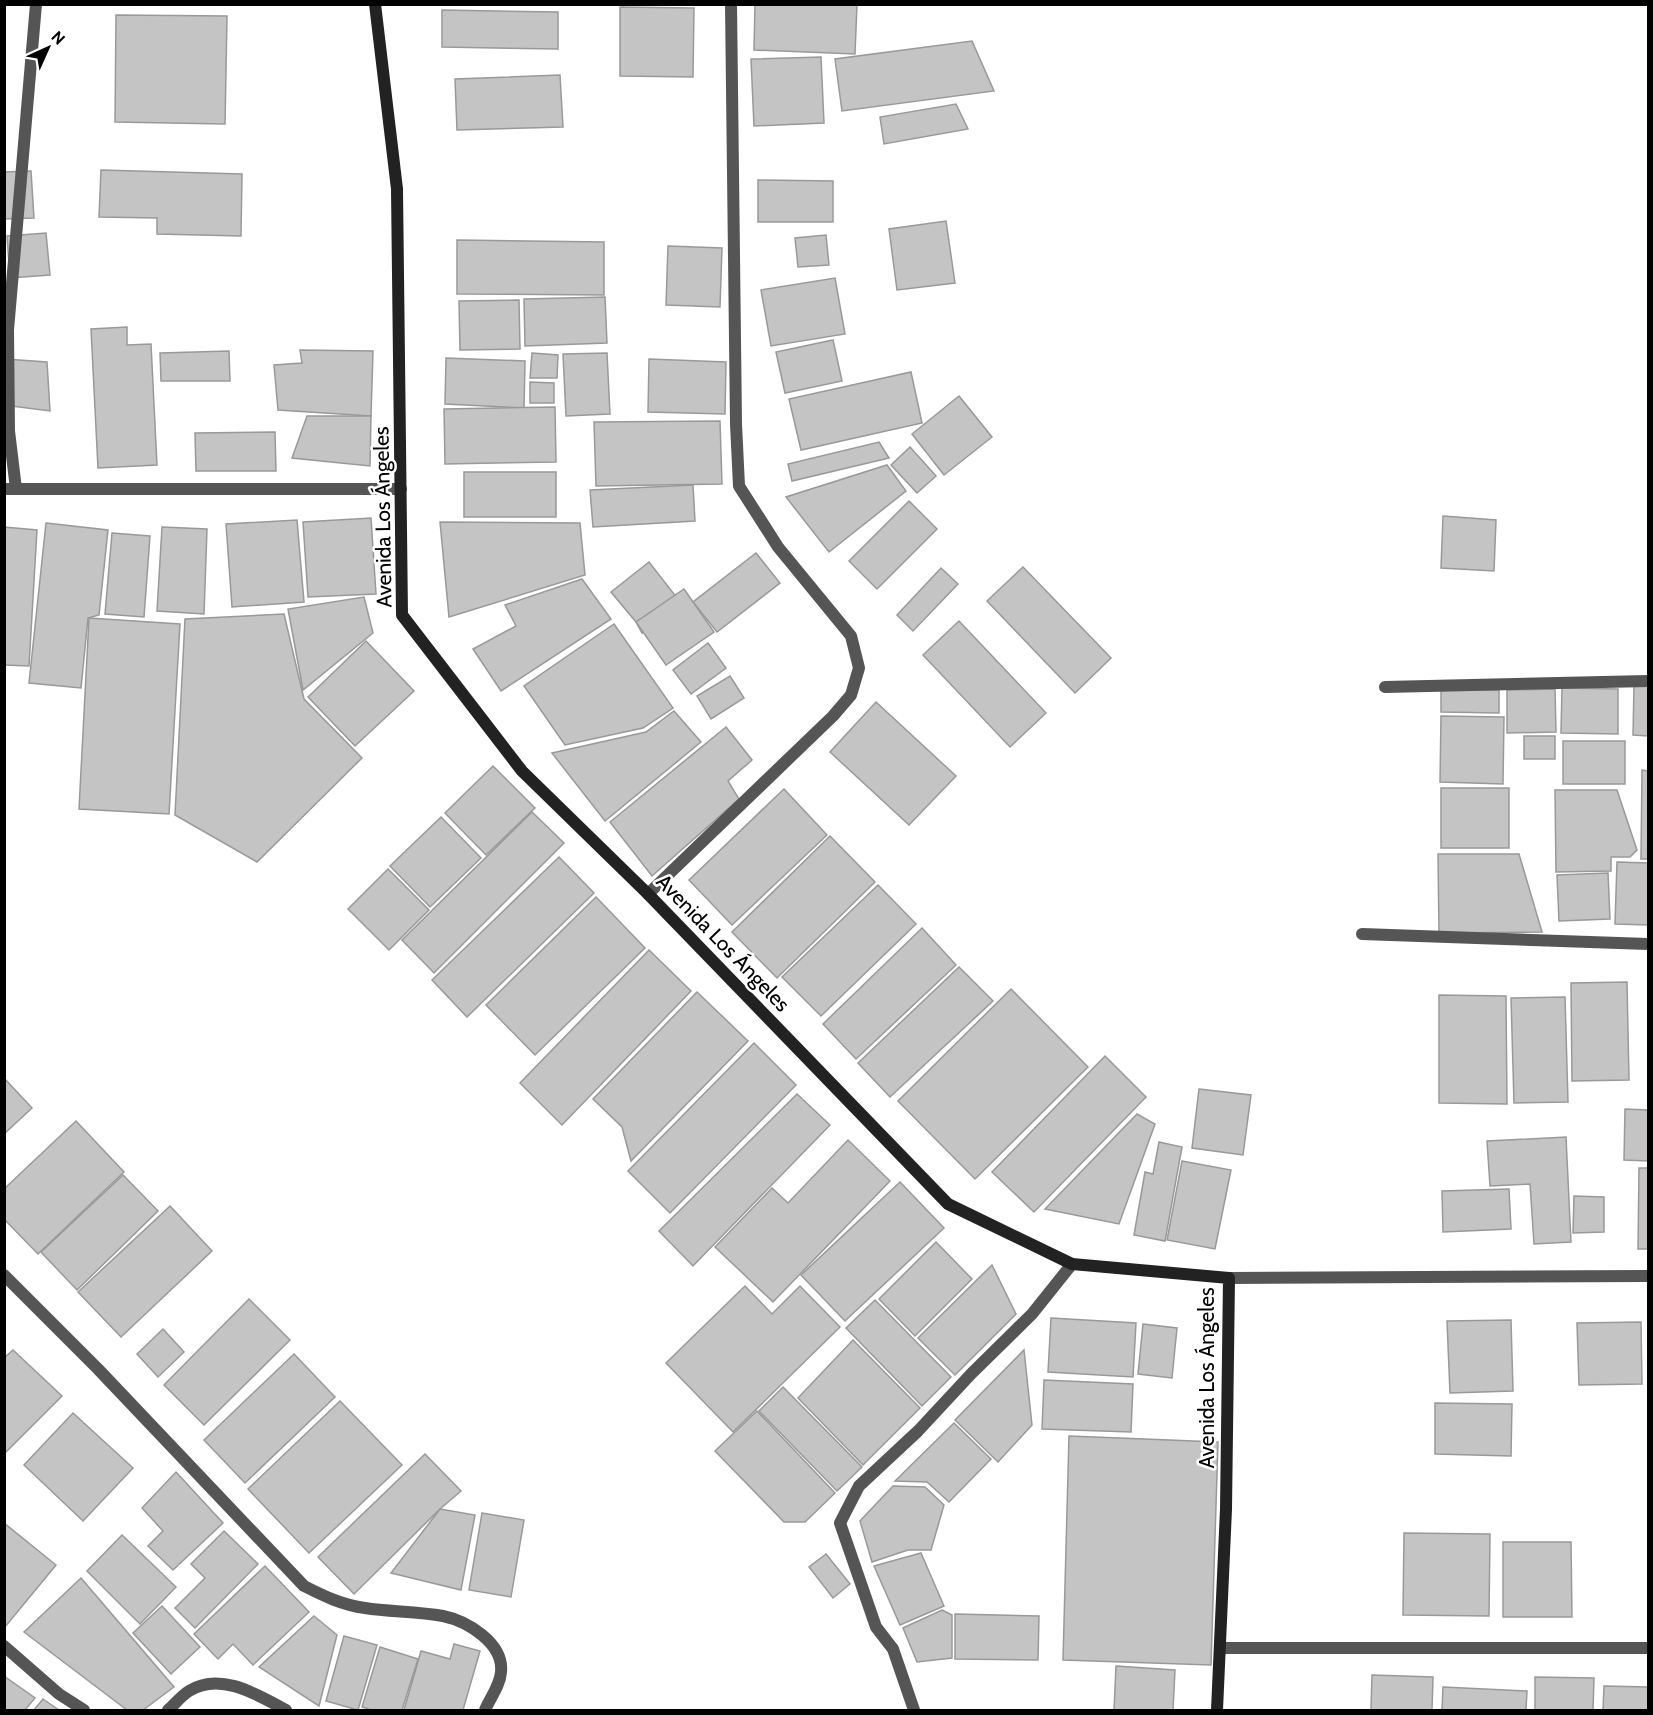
<svg xmlns="http://www.w3.org/2000/svg" width="1653" height="1715" font-family="Cabin,sans-serif">
	<rect width="100%" height="100%" fill="#fff"/>
	<g fill="#c4c4c4" stroke="#999" stroke-width="1.5">
		<path d="M755,4H857L855,54L754,50Z"/>
		<path d="M620,7L694,8L693,77L620,76Z"/>
		<path d="M442,10L558,12V49L442,47Z"/>
		<path d="M116,15L227,16L225,124L115,122Z"/>
		<path d="M972,41L994,91L842,111L835,59Z"/>
		<path d="M821,57L824,123L754,126L751,59Z"/>
		<path d="M560,75L563,127L457,130L455,79Z"/>
		<path d="M956,104L968,129L884,144L880,117Z"/>
		<path d="M101,170L242,174L241,236L157,234V218L99,217Z"/>
		<path d="M31,171L34,218L4,219V172Z"/>
		<path d="M758,180L833,181V222H758Z"/>
		<path d="M946,221L955,283L897,290L889,229Z"/>
		<path d="M46,233L50,275L10,278L7,236Z"/>
		<path d="M826,235L829,265L798,267L795,238Z"/>
		<path d="M457,240L604,242V295L457,294Z"/>
		<path d="M668,246L722,248L720,307L666,305Z"/>
		<path d="M835,278L845,334L771,346L761,290Z"/>
		<path d="M605,297L607,343L525,346L524,299Z"/>
		<path d="M519,300L520,349L460,350L459,301Z"/>
		<path d="M127,327V345L151,344L157,465L98,468L91,329Z"/>
		<path d="M833,340L842,381L785,393L776,352Z"/>
		<path d="M300,350L373,351L371,416L278,410L274,365L302,363Z"/>
		<path d="M229,351L230,381H161L160,353Z"/>
		<path d="M532,353L558,355L557,378H530Z"/>
		<path d="M607,353L610,414L566,416L563,354Z"/>
		<path d="M446,358L525,361L524,408L445,404Z"/>
		<path d="M5,359L47,362L50,411L4,405Z"/>
		<path d="M649,359L726,362L725,414L648,412Z"/>
		<path d="M911,372L922,423L801,450L789,399Z"/>
		<path d="M530,382L554,383V403H530Z"/>
		<path d="M959,396L992,437L944,475L912,434Z"/>
		<path d="M555,407L556,462L445,464L444,409Z"/>
		<path d="M307,416H371L370,466L292,458Z"/>
		<path d="M720,421L722,484L596,486L594,422Z"/>
		<path d="M275,432L276,471H196L195,433Z"/>
		<path d="M879,442L889,458L792,481L788,464Z"/>
		<path d="M910,447L936,476L917,493L891,465Z"/>
		<path d="M887,465L906,491L829,552L786,497Z"/>
		<rect x="464" y="472" width="92" height="45"/>
		<path d="M693,485L695,521L593,527L590,490Z"/>
		<path d="M909,501L937,529L877,589L849,561Z"/>
		<path d="M1443,516L1496,520L1494,571L1441,568Z"/>
		<path d="M371,518L376,594L308,597L303,522Z"/>
		<path d="M297,520L304,602L232,607L226,524Z"/>
		<path d="M440,522L580,523L585,575L449,617Z"/>
		<path d="M46,523L108,530L99,615L88,618L81,688L29,683Z"/>
		<path d="M4,527L37,530L29,666L4,665Z"/>
		<path d="M162,527L207,529L204,614L157,611Z"/>
		<path d="M112,533L150,536L144,617L105,614Z"/>
		<path d="M756,553L780,583L717,632L693,602Z"/>
		<path d="M649,562L681,603L642,633L636,622L611,592Z"/>
		<path d="M1023,567L1111,658L1075,693L987,601Z"/>
		<path d="M941,568L958,584L913,631L897,615Z"/>
		<path d="M582,579L611,619L501,691L473,649L516,626L505,605Z"/>
		<path d="M684,589L714,632L666,665L636,622Z"/>
		<path d="M364,597L373,633L303,690L288,609Z"/>
		<path d="M284,614L304,699L362,758L257,862L175,815L185,619Z"/>
		<path d="M89,618L180,624L169,814L79,809Z"/>
		<path d="M959,621L1046,713L1010,747L923,655Z"/>
		<path d="M614,624L673,708L643,728L565,745L524,686Z"/>
		<path d="M366,641L414,691L355,746L308,697Z"/>
		<path d="M708,643L726,668L691,694L673,670Z"/>
		<path d="M730,676L744,698L711,719L697,696Z"/>
		<path d="M1634,686H1648V736L1633,735Z"/>
		<path d="M1562,688L1618,689V734L1561,733Z"/>
		<path d="M1555,689L1556,732L1507,733V690Z"/>
		<path d="M1441,690H1499V713L1441,712Z"/>
		<path d="M876,702L956,776L909,825L830,752Z"/>
		<path d="M674,711L701,742L605,821L552,753L646,732Z"/>
		<path d="M1441,716L1504,717L1503,784L1440,782Z"/>
		<path d="M726,727L752,760L728,781L739,799L652,876L610,822Z"/>
		<rect x="1524" y="736" width="31" height="23"/>
		<rect x="1563" y="741" width="62" height="43"/>
		<path d="M493,766L535,808L486,855L445,813Z"/>
		<path d="M1642,770L1648,771V859H1641Z"/>
		<rect x="1441" y="788" width="68" height="60"/>
		<path d="M784,789L827,835L732,925L689,880Z"/>
		<path d="M1555,790H1617L1637,850L1630,857H1611V871L1556,872Z"/>
		<path d="M532,812L564,843L434,973L402,940Z"/>
		<path d="M441,817L481,858L430,907L390,866Z"/>
		<path d="M830,836L875,882L777,978L732,932Z"/>
		<path d="M1438,854H1519L1542,932L1439,933Z"/>
		<path d="M559,857L594,893L467,1017L432,980Z"/>
		<path d="M1617,862L1648,863V925L1615,924Z"/>
		<path d="M388,869L429,910L389,950L348,909Z"/>
		<path d="M1608,873L1610,919L1559,921L1557,875Z"/>
		<path d="M878,885L916,924L821,1016L782,977Z"/>
		<path d="M596,897L645,948L535,1055L486,1005Z"/>
		<path d="M922,928L956,965L856,1059L823,1024Z"/>
		<path d="M649,950L691,991L562,1125L520,1083Z"/>
		<path d="M959,967L993,1001L890,1097L858,1063Z"/>
		<path d="M1627,982L1629,1080L1572,1081L1571,983Z"/>
		<path d="M1011,989L1088,1067L975,1179L898,1101Z"/>
		<path d="M697,992L748,1041L631,1161L622,1127L593,1099Z"/>
		<path d="M1439,995L1506,996L1507,1104L1439,1103Z"/>
		<path d="M1565,997L1568,1102L1514,1103L1511,998Z"/>
		<path d="M754,1043L796,1085L670,1213L628,1171Z"/>
		<path d="M1105,1056L1146,1097L1034,1212L992,1172Z"/>
		<path d="M4,1078L32,1108L4,1134Z"/>
		<path d="M1199,1089L1251,1095L1243,1155L1192,1148Z"/>
		<path d="M797,1094L830,1125L693,1266L659,1231Z"/>
		<path d="M1625,1109L1648,1110V1161L1624,1160Z"/>
		<path d="M1137,1114L1155,1124L1119,1224L1045,1209Z"/>
		<path d="M76,1121L124,1172L38,1254L4,1219V1189Z"/>
		<path d="M1566,1137L1571,1242L1534,1244L1530,1184L1490,1186L1487,1141Z"/>
		<path d="M848,1140L890,1181L773,1302L715,1247L772,1188L788,1203Z"/>
		<path d="M1159,1142L1182,1147L1165,1241L1134,1235L1145,1172L1153,1174Z"/>
		<path d="M1182,1161L1231,1170L1215,1249L1167,1240Z"/>
		<path d="M1639,1168H1648V1249H1638Z"/>
		<path d="M123,1175L158,1211L77,1290L41,1252Z"/>
		<path d="M900,1182L944,1228L845,1321L801,1275Z"/>
		<path d="M1509,1189L1511,1229L1443,1232L1442,1191Z"/>
		<path d="M1574,1196L1604,1197V1232L1573,1233Z"/>
		<path d="M170,1206L212,1251L121,1337L78,1292Z"/>
		<path d="M936,1242L972,1279L915,1336L879,1299Z"/>
		<path d="M992,1265L1016,1314L955,1375L918,1338Z"/>
		<path d="M745,1286L772,1314L800,1286L840,1327L733,1432L666,1363Z"/>
		<path d="M249,1299L290,1340L204,1425L164,1385Z"/>
		<path d="M875,1300L951,1377L922,1406L846,1328Z"/>
		<path d="M1051,1318L1136,1323L1133,1377L1048,1372Z"/>
		<path d="M1511,1320L1513,1391L1450,1393L1447,1321Z"/>
		<path d="M1641,1322L1642,1384L1579,1385L1577,1323Z"/>
		<path d="M1143,1324L1177,1328L1172,1378L1138,1374Z"/>
		<path d="M163,1329L184,1352L158,1377L137,1354Z"/>
		<path d="M853,1340L920,1408L863,1465L798,1398Z"/>
		<path d="M13,1350L62,1396L4,1454V1358Z"/>
		<path d="M1024,1350L1032,1425L998,1462L955,1420Z"/>
		<path d="M294,1354L335,1397L245,1483L204,1440Z"/>
		<path d="M1044,1380L1133,1384L1131,1432L1042,1429Z"/>
		<path d="M783,1387L862,1467L837,1491L759,1411Z"/>
		<path d="M340,1401L402,1465L309,1553L248,1489Z"/>
		<path d="M1435,1403L1512,1404L1511,1456L1435,1454Z"/>
		<path d="M757,1411L835,1493L805,1522H784L715,1451Z"/>
		<path d="M73,1413L133,1468L83,1521L24,1465Z"/>
		<path d="M954,1423L991,1459L949,1502L927,1482L895,1481Z"/>
		<path d="M1069,1436L1218,1442L1211,1665L1063,1660Z"/>
		<path d="M425,1454L461,1491L440,1509L354,1594L318,1557Z"/>
		<path d="M176,1472L223,1523L173,1570L148,1546L163,1531L142,1508Z"/>
		<path d="M893,1486L925,1487L944,1505L931,1550H908L872,1562L860,1521Z"/>
		<path d="M440,1509L475,1515L461,1590L391,1573Z"/>
		<path d="M482,1513L524,1520L511,1597L469,1590Z"/>
		<path d="M4,1523L56,1565L5,1627L4,1626Z"/>
		<path d="M224,1531L258,1564L195,1628L175,1608L205,1578L191,1564Z"/>
		<path d="M1404,1533L1490,1534L1489,1616L1403,1615Z"/>
		<path d="M122,1535L176,1587L140,1624L87,1571Z"/>
		<path d="M1503,1542H1571L1572,1617H1503Z"/>
		<path d="M921,1553L944,1606L900,1625L874,1566Z"/>
		<path d="M826,1554L850,1584L833,1598L809,1567Z"/>
		<path d="M265,1566L309,1612L253,1665L233,1644L218,1659L194,1634Z"/>
		<path d="M81,1578L174,1687L143,1710H127L24,1632Z"/>
		<path d="M162,1606L200,1647L171,1674L133,1633Z"/>
		<path d="M942,1610L952,1615V1658L917,1662L903,1628Z"/>
		<path d="M955,1614L1039,1616L1038,1660L955,1659Z"/>
		<path d="M314,1616L337,1635L319,1706L259,1667Z"/>
		<path d="M344,1636L377,1645L358,1710L326,1701Z"/>
		<path d="M454,1644L480,1651L463,1710H404L421,1651L450,1659Z"/>
		<path d="M380,1647L418,1659L402,1710H372L362,1707Z"/>
		<path d="M1116,1666L1175,1670L1173,1710H1114Z"/>
		<path d="M1372,1675L1433,1677L1432,1710H1371Z"/>
		<path d="M4,1676L35,1698L25,1710H4Z"/>
		<path d="M1535,1677L1594,1678L1593,1710H1535Z"/>
		<path d="M1604,1686L1648,1687V1710H1603Z"/>
		<path d="M1443,1687L1527,1691L1526,1710H1442Z"/>
		<path d="M43,1699L59,1710H34Z"/>
	</g>
	<g fill="none" stroke-linecap="round" stroke-linejoin="round">
		<g stroke="#555" stroke-width="12">
			<path d="M4,489H401"/>
			<path d="M16,489L9,431L8,330L36,4"/>
			<path d="M1385,687L1648,681"/>
			<path d="M648,894L833,716L851,695L859,668L851,636L778,547L739,486L736,424L731,4"/>
			<path d="M1362,934L1648,944"/>
			<path d="M4,1275L98,1369L304,1586C324,1596 342,1605 365,1608C390,1612 417,1611 443,1616C467,1621 504,1643 501,1672C500,1686 490,1698 485,1710"/>
			<path d="M1229,1278L1648,1276"/>
			<path d="M4,1646L59,1694L84,1710"/>
			<path d="M1220,1648H1648"/>
			<path d="M168,1710C175,1704 181,1696 189,1691C220,1671 258,1695 286,1710"/>
			<path d="M914,1710L893,1649L876,1627L840,1523L859,1486L918,1431L971,1374L1032,1314L1072,1264"/>
		</g>
		<path stroke="#222" stroke-width="12" d="M375,4L397,189L402,615L522,771L648,894L948,1204L1072,1264L1229,1278L1226,1509L1217,1710"/>
	</g>
	<g text-anchor="middle" stroke-width="5" stroke-linejoin="round" paint-order="stroke">
		<g font-size="21" fill="#000" stroke="#fff">
			<text transform="translate(383 517) rotate(-91)" y="7">Avenida Los Ángeles</text>
			<text transform="translate(723 943) rotate(46)" y="7">Avenida Los Ángeles</text>
			<text transform="translate(1207 1378) rotate(-90)" y="7">Avenida Los Ángeles</text>
		</g>
	</g>
	<rect width="1653" height="1715" fill="none" stroke="#000000" stroke-width="12"/>
	<g transform="translate(48 48) rotate(45)" stroke="#ffffff" stroke-width="4.5" paint-order="stroke">
	<path d="M0-4.5L10 22L0 15L-10 22Z" fill="#000000"/>
	<text y="-9" font-size="16" font-weight="bold" text-anchor="middle" fill="#000000">N</text>
	</g>
</svg>
